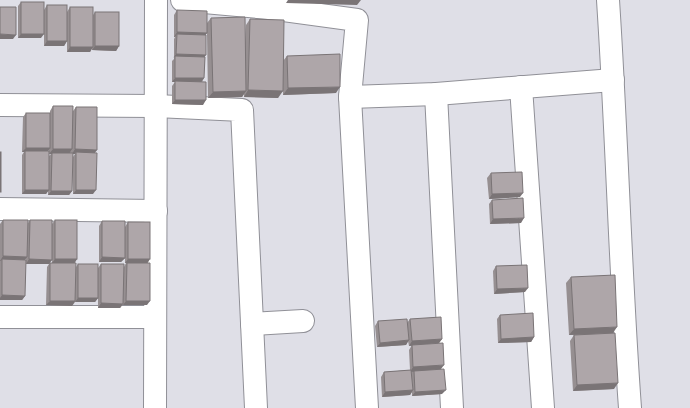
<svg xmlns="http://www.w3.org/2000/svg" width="690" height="408" font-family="'IBM Plex Sans',sans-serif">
	<rect width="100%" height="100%" fill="#dfdfe7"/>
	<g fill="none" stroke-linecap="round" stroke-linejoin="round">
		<g stroke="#909097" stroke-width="24">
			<g id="minor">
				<path d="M182,0L269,8L357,20L350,97L367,408"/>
				<path d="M608,0C617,136 620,272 630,408"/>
				<path d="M521,87L543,408"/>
				<path d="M436,94L452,408"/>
				<path d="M350,97L436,94L613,80"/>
				<path d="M0,105L156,106L242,110L256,408"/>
				<path d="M0,209L156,211"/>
				<path d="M0,317H155"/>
				<path d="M252,324L303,321"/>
				<path d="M155,408L156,0"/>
			</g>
		</g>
		<use href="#minor" stroke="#fff" stroke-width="22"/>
	</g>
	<g fill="#968f91" fill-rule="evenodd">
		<path d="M21,2L41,38H18V6Z"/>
		<path d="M47,5L67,41L64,46H44V10Z"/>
		<path d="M70,7L93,15L95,12L119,46L116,51L92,50V48L90,52H67V12Z"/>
		<path d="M177,10L207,23L211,18L245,43L246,25L250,19L283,61L287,56L336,93L283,95V82L278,98L244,97V94L242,97L208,98L207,33L205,35L204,78L202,82L203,105L172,104V86L175,82H172V61L174,59V39L175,37H174V15Z"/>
		<path d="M53,106L73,111L76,107L95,153L93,194H73V157L75,154H73L72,191L69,195H48V191L46,194H22V155L24,152H22L23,117L26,113H50V111ZM49,149V154H51L49,156L48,151Z"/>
		<path d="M491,173L520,197L489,199L487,178Z"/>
		<path d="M492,200L521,223L490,224L489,204Z"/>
		<path d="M3,220L28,223L30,220L52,224L55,220L77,259L74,263L76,267L78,264L98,298L95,302H75L72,306L46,305L47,267L49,264H26V259L25,260V296L22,300H0V224ZM52,253V263H50Z"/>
		<path d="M102,221L125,227L128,222L147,263V305H123V304L120,308H98V268L101,264L124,267L126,263H125V230V258L121,262H99V226Z"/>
		<path d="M496,266L525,292L494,294L493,271Z"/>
		<path d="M571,277L613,333L614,389L573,391L570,341L574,335H569L566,283Z"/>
		<path d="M500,315L534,337L531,342L498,343L497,319Z"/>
		<path d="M410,319L442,339L439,343L409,346L408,341L406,345L377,347L375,326L378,321L407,323Z"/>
		<path d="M412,345L441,369L442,394L412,396V392L410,395L382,397L381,377L384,372L410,370L409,350Z"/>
	</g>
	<g fill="#7a7476">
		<path d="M288,0H361L357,5L286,3Z"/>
		<path d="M177,32L207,33L204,37L177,34L175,37H174Z"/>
		<path d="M0,34L16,35L13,39H0Z"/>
		<path d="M21,34H44L41,38H18Z"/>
		<path d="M47,41H67L64,46H44Z"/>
		<path d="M95,46H119L116,51L92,50Z"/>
		<path d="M70,47H93L90,52H67Z"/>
		<path d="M176,54L206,55L203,59L175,56L173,58Z"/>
		<path d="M175,78H204L201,82H172Z"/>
		<path d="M340,87L336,93L283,95L288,88Z"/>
		<path d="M248,90L283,91L278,98L244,97Z"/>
		<path d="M246,91L242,97L208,98L213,92Z"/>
		<path d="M175,100H206L203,105L172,104Z"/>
		<path d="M26,148H50L47,153L25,151L24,152H22Z"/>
		<path d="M53,149H72L69,154H49Z"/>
		<path d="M75,149L97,150L94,154L76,152L75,154H72Z"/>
		<path d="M25,190H49L46,194H22Z"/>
		<path d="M76,190H96L93,194H73Z"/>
		<path d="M51,191H72L69,195H48Z"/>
		<path d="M523,193L520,197L489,199L492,194Z"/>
		<path d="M524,218L521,223L490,224L493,219Z"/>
		<path d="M3,256L27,257L24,261L2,259L1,261H0Z"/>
		<path d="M102,257L125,258L121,262H99Z"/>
		<path d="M29,259L52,260L49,264H26Z"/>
		<path d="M55,259H77L74,264L52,263Z"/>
		<path d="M128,259H150L147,264L125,263Z"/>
		<path d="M528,288L525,292L494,294L497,289Z"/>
		<path d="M2,295L25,296L22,300H0V298Z"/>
		<path d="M78,298H98L95,302H75Z"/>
		<path d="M50,301H75L72,306L46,305Z"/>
		<path d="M126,301H150L147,305H123Z"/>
		<path d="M101,303L123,304L120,308H98Z"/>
		<path d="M617,327L613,333L569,335L574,329Z"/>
		<path d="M534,337L531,342L498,343L501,339Z"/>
		<path d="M442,339L439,343L409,346L412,341Z"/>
		<path d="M409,340L406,345L377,347L380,343Z"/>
		<path d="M444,365L441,369L410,372L413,367Z"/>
		<path d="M618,383L614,389L573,391L577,385Z"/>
		<path d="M413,390L410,395L382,397L385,392Z"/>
		<path d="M446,390L442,394L412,396L415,392Z"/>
	</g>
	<g fill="#aea6a9" stroke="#7a7476">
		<rect x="21" y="2" width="23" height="32"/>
		<rect x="47" y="5" width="20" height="36"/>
		<path d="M0,7H16V35L0,34Z"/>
		<rect x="70" y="7" width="23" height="40"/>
		<path d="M177,10L207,11V33L177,32Z"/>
		<rect x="95" y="12" width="24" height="34"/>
		<path d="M245,17L246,91L213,92L211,18Z"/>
		<path d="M250,19L284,20L283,91L248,90Z"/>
		<path d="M177,34L206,35V55L176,54Z"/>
		<path d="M340,54V87L288,88L287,56Z"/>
		<path d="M175,56L205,57L204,78H175Z"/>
		<path d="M175,81L206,82V100H175Z"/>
		<path d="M53,106H73L72,149H53Z"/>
		<path d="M76,107H97V150L75,149Z"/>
		<rect x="26" y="113" width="24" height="35"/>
		<rect x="25" y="151" width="24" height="39"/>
		<rect x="0" y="152" width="1" height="40"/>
		<path d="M76,152L97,153L96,190H76Z"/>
		<path d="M52,153H73L72,191H51Z"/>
		<path d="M522,172L523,193L492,194L491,173Z"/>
		<path d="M523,198L524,218L493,219L492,200Z"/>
		<path d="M3,220H28L27,257L3,256Z"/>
		<path d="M30,220H52V260L29,259Z"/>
		<rect x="55" y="220" width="22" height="39"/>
		<path d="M102,221H125V258L102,257Z"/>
		<rect x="128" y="222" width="22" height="37"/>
		<path d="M2,259L26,260L25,296L2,295Z"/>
		<path d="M50,263H76L75,301H50Z"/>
		<path d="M127,263H150V301H126Z"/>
		<rect x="78" y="264" width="20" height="34"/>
		<path d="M101,264H124L123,304L101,303Z"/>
		<path d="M527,265L528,288L497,289L496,266Z"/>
		<path d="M615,275L617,327L574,329L571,277Z"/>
		<path d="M533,313L534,337L501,339L500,315Z"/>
		<path d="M441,317L442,339L412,341L410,319Z"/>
		<path d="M407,319L409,340L380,343L378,321Z"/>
		<path d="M615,333L618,383L577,385L574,335Z"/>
		<path d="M443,343L444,365L413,367L412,345Z"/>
		<path d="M444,369L446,390L415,392L414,371Z"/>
		<path d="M411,370L413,390L385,392L384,372Z"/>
	</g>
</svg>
